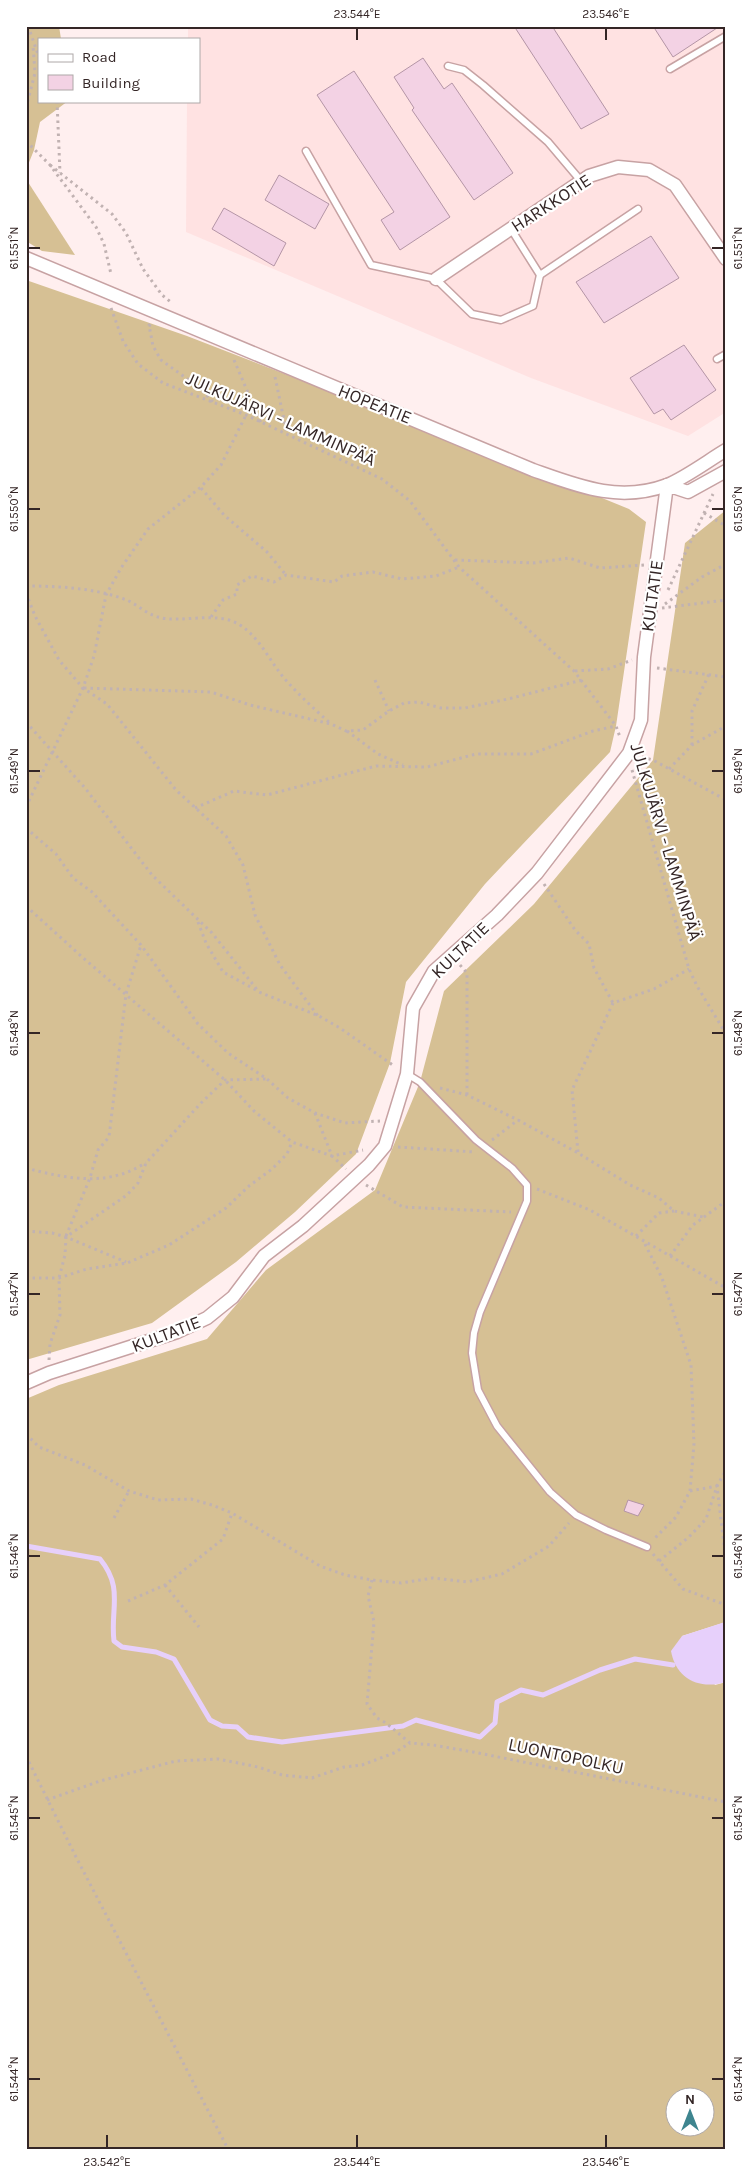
<svg xmlns="http://www.w3.org/2000/svg" width="752" height="2175" font-family="Karla,sans-serif">
	<rect width="100%" height="100%" fill="#ffefef"/>
	<path fill="#ffe2e2" d="M188,26H726V412L688,436L531,378L186,232L187,101H199V39H188Z"/>
	<g fill="#d6c094" fill-rule="evenodd">
		<path d="M26,26H59L61,39H39V101H68L40,122L34,150L26,170Z"/>
		<path d="M26,179L75,255L42,251L26,241Z"/>
		<path d="M26,280L187,336L580,489L629,509L646,522L616,726L610,752L485,884L406,982L390,1063L356,1154L295,1212L236,1262L152,1323L26,1360Z"/>
		<path d="M726,510V1622L682,1636L715,1685L726,1682V2149H26V1399L59,1385L207,1339L266,1270L375,1190L420,1082L444,991L534,904L653,760L685,543ZM674,2098H704V2128H674Z"/>
	</g>
	<path fill="#e7d0fb" d="M725,1622L726,1682C699,1690 676,1679 671,1651L682,1636Z"/>
	<g fill="none" stroke-linecap="round" stroke-linejoin="round">
		<path stroke="#e7d0fb" stroke-width="5" d="M26,1546L100,1559C124,1588 110,1609 114,1641L122,1647L156,1652L174,1659L210,1720L222,1726L237,1727L248,1737L282,1742L403,1726L416,1720L480,1737L495,1723L497,1702L521,1690L543,1695L600,1670L635,1659L673,1665"/>
	</g>
	<g fill="#f3d2e4" stroke="#b495a6">
		<path d="M514,26H552L609,114L581,129Z"/>
		<path d="M653,26H720L673,57Z"/>
		<path d="M423,58L444,89L452,83L513,173L474,200L412,110L414,108L394,77Z"/>
		<path d="M354,71L450,217L400,250L381,220L394,212L317,95Z"/>
		<path d="M279,175L329,204L315,229L265,200Z"/>
		<path d="M224,208L286,243L274,266L212,229Z"/>
		<path d="M651,236L679,278L604,323L576,282Z"/>
		<path d="M684,345L716,390L671,420L663,409L654,414L630,378Z"/>
		<path d="M628,1500L644,1505L638,1516L624,1511Z"/>
	</g>
	<g fill="none" stroke-linecap="round" stroke-linejoin="round">
		<g stroke="#c7a2a3" stroke-width="9">
			<g id="lane">
				<path d="M448,66L464,70L483,85L548,142L581,181"/>
				<path d="M670,69L726,36"/>
				<path d="M306,151L371,265L436,279L472,314L501,320L533,306L540,275"/>
				<path d="M511,229L540,275L638,209"/>
				<path d="M717,359L726,354"/>
				<path d="M407,1074L420,1082L476,1140L512,1168L527,1185V1201L480,1312L474,1333L472,1353L478,1390L497,1426L550,1492L576,1515L606,1530L647,1547"/>
			</g>
		</g>
		<g stroke="#c7a2a3" stroke-width="15">
			<g id="street">
				<path d="M26,258L533,470C578,486 619,503 667,485C685,478 709,460 726,450"/>
				<path d="M436,279L589,176L618,167L649,170L675,185L726,259"/>
				<path d="M26,1383L49,1373L177,1332L207,1318L233,1297L264,1256L303,1226L369,1165L385,1146L407,1074L413,1008L434,971L497,915L537,873L629,753L641,720L644,657L667,485L688,492L726,471"/>
			</g>
		</g>
		<g stroke="#c1b2b2" stroke-width="3" stroke-dasharray="2.5 4" stroke-linecap="butt">
			<path d="M28,26L39,57"/>
			<path d="M57,101L60,173"/>
			<path d="M26,108L35,73L33,45"/>
			<path d="M26,141L50,165L96,227L104,244L111,274"/>
			<path d="M50,165L112,214L126,233L143,269L162,295L172,303"/>
			<path d="M111,308L123,341L138,364L163,383L246,415L382,479L410,501L459,567L574,671L616,726L620,737"/>
			<path d="M151,326L149,325L153,346L161,360L200,388L213,402"/>
			<path d="M234,360L261,423"/>
			<path d="M275,377L287,434"/>
			<path d="M201,488L224,515L267,552L286,575"/>
			<path d="M704,513L726,526"/>
			<path d="M455,560L533,563L569,558L600,568L644,565"/>
			<path d="M26,586C58,586 94,588 124,599C136,603 146,614 158,617C181,624 217,610 240,625C260,638 269,660 284,678C298,694 314,709 330,723"/>
			<path d="M668,590L713,494"/>
			<path d="M26,593L35,616L59,660L83,688L107,704L176,790L226,836L243,865L255,915L280,965L318,1016"/>
			<path d="M665,604L702,577L726,564"/>
			<path d="M662,608L726,600"/>
			<path d="M211,617L223,600L237,594V585L252,576L274,582L286,575L334,582L342,576L373,572L402,579L436,576L459,567"/>
			<path d="M657,668L726,677"/>
			<path d="M575,671L608,669L632,660"/>
			<path d="M375,680L389,711"/>
			<path d="M84,688L211,692L250,705L331,724L346,731L363,730L389,711L404,703L419,702L441,708H465L508,699L582,680"/>
			<path d="M26,722L85,788L152,875L212,933L259,992L319,1016L340,1028L394,1066"/>
			<path d="M347,731L378,754L403,765"/>
			<path d="M692,745V711L709,674"/>
			<path d="M642,757L653,760L726,800"/>
			<path d="M669,769L692,745L726,726"/>
			<path d="M632,770L689,969L697,986L726,1034"/>
			<path d="M26,807L83,688L94,656L106,595L121,568L148,529L201,487L221,465L246,415"/>
			<path d="M195,808L234,791L267,795L376,766L427,767L476,754H531L593,731L616,726"/>
			<path d="M26,828L56,854L73,878L92,892L141,945L198,1024L228,1053L267,1079L288,1098L315,1113L345,1123L380,1121"/>
			<path d="M544,884L575,930L589,944L594,968L613,1003"/>
			<path d="M26,906L81,956L225,1080L254,1111L292,1142L332,1156L363,1150"/>
			<path d="M198,922L206,943L223,972L256,990"/>
			<path d="M460,965L467,973V1095"/>
			<path d="M440,1088L467,1095L518,1120L578,1153L630,1185L659,1198L674,1211L703,1217"/>
			<path d="M315,1113L332,1156L346,1169"/>
			<path d="M492,1140L518,1120"/>
			<path d="M398,1147L475,1152"/>
			<path d="M578,1152L572,1090L613,1003L654,989L689,969"/>
			<path d="M26,1168C56,1176 91,1184 122,1174C130,1172 138,1167 146,1163"/>
			<path d="M366,1185L403,1207L511,1212"/>
			<path d="M537,1189L590,1210L726,1288"/>
			<path d="M26,1231L52,1233L66,1237L126,1262"/>
			<path d="M66,1236L90,1178L98,1150L109,1137L126,994L141,945"/>
			<path d="M636,1236L659,1213L674,1211"/>
			<path d="M645,1244L662,1278L691,1365L694,1444L690,1491L676,1517L653,1540"/>
			<path d="M670,1256L693,1225L726,1201"/>
			<path d="M26,1278H59L87,1269L127,1263L169,1245L226,1208L249,1186L272,1169L287,1154L292,1142"/>
			<path d="M49,1360L50,1344L60,1315L59,1278L65,1255L66,1237L127,1195L138,1183L146,1163L201,1103L225,1080L266,1079"/>
			<path d="M26,1434L39,1447L85,1465L129,1491L158,1500L191,1499L212,1505L232,1513L320,1566L345,1575L372,1580L401,1583L433,1578L467,1582L502,1574L549,1546L569,1523"/>
			<path d="M690,1491L717,1486L726,1562"/>
			<path d="M114,1518L129,1491"/>
			<path d="M653,1554L683,1589L726,1605"/>
			<path d="M659,1561L689,1537L706,1519L717,1486L726,1470"/>
			<path d="M372,1580L368,1596L374,1622L367,1704L377,1718L386,1723L410,1743L433,1745L473,1752L726,1802"/>
			<path d="M165,1585L199,1627"/>
			<path d="M128,1601L165,1585L223,1539L232,1513"/>
			<path d="M26,1756L76,1857L228,2149"/>
			<path d="M47,1800L100,1781L176,1761L218,1759L258,1767L282,1775L312,1778L344,1767L362,1765L394,1753L410,1743"/>
		</g>
		<use href="#lane" stroke="#fff" stroke-width="6"/>
		<use href="#street" stroke="#fff" stroke-width="12"/>
	</g>
	<path fill="none" stroke="#342626" stroke-width="2" d="M357,28V40M606,28V40M28,248H40M712,248H724M28,509H40M712,509H724M28,771H40M712,771H724M28,1033H40M712,1033H724M28,1294H40M712,1294H724M28,1556H40M712,1556H724M28,1818H40M712,1818H724M28,2079H40M712,2079H724M107,2135V2148M357,2135V2148M606,2135V2148"/>
	<g text-anchor="middle" stroke-width="4.5" stroke-linejoin="round" paint-order="stroke">
		<g font-size="18" fill="#342626" stroke="#fff">
			<text transform="translate(551 203) rotate(-33)" y="6">HARKKOTIE</text>
			<text transform="translate(375 404) rotate(22)" y="6">HOPEATIE</text>
			<text transform="translate(281 419) rotate(24)" y="6">JULKUJÄRVI - LAMMINPÄÄ</text>
			<text transform="translate(652 596) rotate(-82)" y="6">KULTATIE</text>
			<text transform="translate(666 842) rotate(73)" y="6">JULKUJÄRVI - LAMMINPÄÄ</text>
			<text transform="translate(460 950) rotate(-44)" y="6">KULTATIE</text>
			<text transform="translate(166 1334) rotate(-21)" y="6">KULTATIE</text>
			<text transform="translate(566 1756) rotate(12)" y="6">LUONTOPOLKU</text>
		</g>
	</g>
	<rect width="752" height="2175" fill="none" stroke="#ffffff" stroke-width="55"/>
	<rect x="38" y="38" width="162" height="65" fill="#ffffff" stroke="#aea8a8"/>
	<rect x="48" y="54" width="25" height="8" fill="#ffffff" stroke="#aea8a8"/>
	<text x="82" y="62" font-size="15" fill="#342626">Road</text>
	<rect x="48" y="75" width="25" height="15" fill="#f3d2e4" stroke="#aea8a8"/>
	<text x="82" y="88" font-size="15" fill="#342626">Building</text>
	<g transform="translate(690 2112)"><circle r="24" fill="#ffffff" stroke="#aea8a8"/>
	<path d="M0-4L9 19L0 12L-9 19Z" fill="#3e858f"/>
	<text y="-8" font-size="14" font-weight="bold" text-anchor="middle" fill="#342626">N</text>
	</g>
	<rect x="28" y="28" width="696" height="2120" fill="none" stroke="#342626" stroke-width="2"/>
	<g font-size="12" text-anchor="middle" fill="#342626">
		<text x="357" y="18">23.544°E</text>
		<text x="606" y="18">23.546°E</text>
		<text transform="translate(14 248) rotate(-90)" y="4">61.551°N</text>
		<text transform="translate(738 248) rotate(-90)" y="4">61.551°N</text>
		<text transform="translate(14 509) rotate(-90)" y="4">61.550°N</text>
		<text transform="translate(738 509) rotate(-90)" y="4">61.550°N</text>
		<text transform="translate(14 771) rotate(-90)" y="4">61.549°N</text>
		<text transform="translate(738 771) rotate(-90)" y="4">61.549°N</text>
		<text transform="translate(14 1033) rotate(-90)" y="4">61.548°N</text>
		<text transform="translate(738 1033) rotate(-90)" y="4">61.548°N</text>
		<text transform="translate(14 1294) rotate(-90)" y="4">61.547°N</text>
		<text transform="translate(738 1294) rotate(-90)" y="4">61.547°N</text>
		<text transform="translate(14 1556) rotate(-90)" y="4">61.546°N</text>
		<text transform="translate(738 1556) rotate(-90)" y="4">61.546°N</text>
		<text transform="translate(14 1818) rotate(-90)" y="4">61.545°N</text>
		<text transform="translate(738 1818) rotate(-90)" y="4">61.545°N</text>
		<text transform="translate(14 2079) rotate(-90)" y="4">61.544°N</text>
		<text transform="translate(738 2079) rotate(-90)" y="4">61.544°N</text>
		<text x="107" y="2166">23.542°E</text>
		<text x="357" y="2166">23.544°E</text>
		<text x="606" y="2166">23.546°E</text>
	</g>
</svg>
